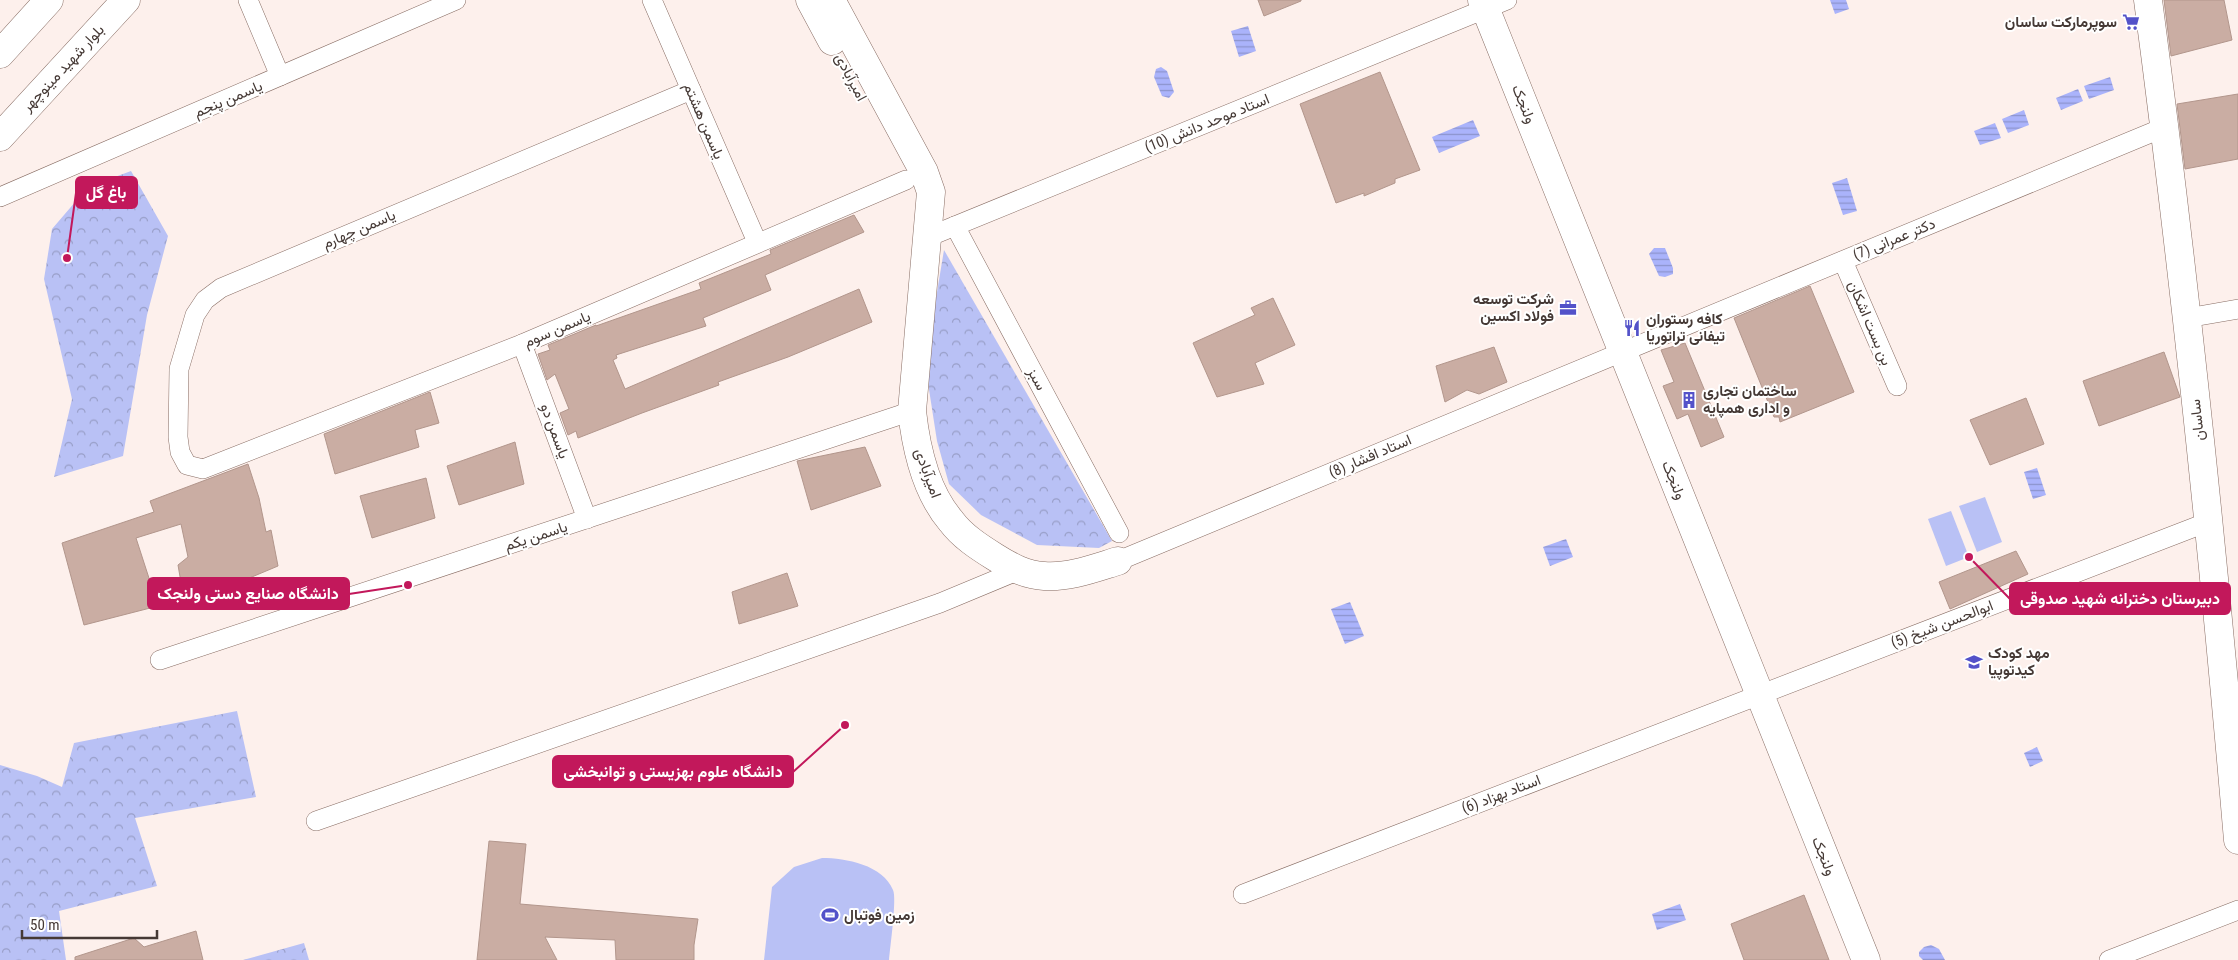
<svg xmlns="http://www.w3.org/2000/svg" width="2238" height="960" font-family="'Roboto Condensed',Vazirmatn,sans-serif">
	<defs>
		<pattern id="park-crowns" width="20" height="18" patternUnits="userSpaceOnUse" patternTransform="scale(1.25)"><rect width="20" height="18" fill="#b9c1f5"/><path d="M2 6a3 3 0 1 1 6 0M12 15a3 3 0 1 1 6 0" fill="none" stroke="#989ec7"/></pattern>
		<pattern id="water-rules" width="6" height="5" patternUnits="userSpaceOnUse" patternTransform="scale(1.25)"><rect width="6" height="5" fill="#aab3fb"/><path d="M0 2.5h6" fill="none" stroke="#8c93cc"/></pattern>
	</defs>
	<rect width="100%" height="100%" fill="#fdf0ec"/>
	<g fill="url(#park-crowns)">
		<path d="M131,171L168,236L147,315L123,456L54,477L72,399L44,279L52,229L88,187Z"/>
		<path d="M944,250L1112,541L1099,548L1037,545L981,515L949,484L937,441L928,383L932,322Z"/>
		<path d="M237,711L256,797L135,818L157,886L59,911L66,960H0V765L37,776L62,787L74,743Z"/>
		<path d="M304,943L309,960H243Z"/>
	</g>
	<g fill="#b9c1f5">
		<path d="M1985,497L2002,542L1977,552L1959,506Z"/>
		<path d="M1951,511L1969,557L1946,566L1928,519Z"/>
		<path d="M822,858C846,858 883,865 893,890C897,898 890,948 889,960H764L772,887L794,867Z"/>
	</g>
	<g fill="url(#water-rules)">
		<path d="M1830,0H1846L1849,9L1835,14Z"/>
		<path d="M1248,26L1256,51L1239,57L1231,31Z"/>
		<path d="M1161,67L1167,71L1174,92L1169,98L1162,96L1154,77L1156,69Z"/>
		<path d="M2110,77L2114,90L2089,99L2084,86Z"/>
		<path d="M2078,89L2083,101L2061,110L2056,98Z"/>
		<path d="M2024,110L2029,125L2008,133L2002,119Z"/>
		<path d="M1473,120L1480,136L1439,153L1432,137Z"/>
		<path d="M1995,123L2001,138L1980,145L1974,131Z"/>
		<path d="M1847,178L1857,211L1843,215L1832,183Z"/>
		<path d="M1654,248H1665L1673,268V274L1665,277L1659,276L1649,254Z"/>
		<path d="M2037,468L2046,495L2033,499L2024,472Z"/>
		<path d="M1566,539L1573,557L1550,566L1543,547Z"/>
		<path d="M1350,602L1364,636L1345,644L1331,609Z"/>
		<path d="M2037,747L2043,761L2030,767L2024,753Z"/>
		<path d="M1680,904L1686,920L1657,930L1652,914Z"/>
		<path d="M1931,945L1939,949L1945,960H1923L1919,956V952L1924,947Z"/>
	</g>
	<g fill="#caada3" stroke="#b2968c">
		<path d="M1258,0H1301V1L1264,16Z"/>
		<path d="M2164,0H2224L2232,40L2171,56Z"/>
		<path d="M1380,72L1420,170L1395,179V183L1364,196V193L1336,203L1300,104Z"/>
		<path d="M2238,94V159L2185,169L2177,104Z"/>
		<path d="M854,215L864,232L765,275L771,290L703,318L706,326L616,355L617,358L613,360L625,389L859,289L872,322L788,357L718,382L719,385L642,413L578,438L576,431L568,435L560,413L569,409L555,374L547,380L538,354L550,350L548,345L596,325V326L701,289L699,283L771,254L770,250Z"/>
		<path d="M1810,286L1854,392L1780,422L1779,417H1774L1734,318Z"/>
		<path d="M1273,298L1295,345L1255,363L1264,384L1217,397L1193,343L1255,315L1251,308Z"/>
		<path d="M1685,343L1724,437L1701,447L1688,414L1677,419L1663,386L1674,382L1661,350Z"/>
		<path d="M1494,347L1507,382L1479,394L1467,390L1445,402L1436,366Z"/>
		<path d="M2164,352L2180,397L2099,426L2083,381Z"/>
		<path d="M430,392L439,423L415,430L419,447L335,474L324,434Z"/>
		<path d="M2026,398L2044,444L1990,465L1970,420Z"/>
		<path d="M515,442L524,484L459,505L447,466Z"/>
		<path d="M865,447L881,486L811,510L797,461Z"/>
		<path d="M248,464L259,498L266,532L271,530L278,566L197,600L190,592L183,594L178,565L188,557L181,524L136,538L158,606L84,625L62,543L154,512L150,501Z"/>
		<path d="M426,478L435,518L372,538L360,496Z"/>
		<path d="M2016,551L2028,574L1950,609L1939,582Z"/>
		<path d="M787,573L798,606L739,624L732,592Z"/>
		<path d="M489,841L526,844L520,904L698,919L694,945V960H616L615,940L545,937L557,960H477Z"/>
		<path d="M1804,895L1829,960H1744L1731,924Z"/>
		<path d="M196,931L203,960H75V957L134,938L144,947Z"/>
	</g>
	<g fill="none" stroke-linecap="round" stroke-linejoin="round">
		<g stroke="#886d64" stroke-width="20">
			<g id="street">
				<path d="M248,0L280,76"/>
				<path d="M652,0L757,242"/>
				<path d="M691,90L221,288L205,300L195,315L179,369L178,437L180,452L187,465L203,469L522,344L906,180"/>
				<path d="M0,197L456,0"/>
				<path d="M955,226L1119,533"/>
				<path d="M928,237L1507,0"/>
				<path d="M1843,261L1897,386"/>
				<path d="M2187,318L2238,309"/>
				<path d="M522,344L587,519"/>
				<path d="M1118,561L2165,127"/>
				<path d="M160,660L912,411"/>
				<path d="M316,821L940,603L1017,571"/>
				<path d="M1243,894L2208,522"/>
				<path d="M2109,960L2238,910"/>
			</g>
		</g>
		<g stroke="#886d64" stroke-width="29">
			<g id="secondary">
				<path d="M810,0L832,41"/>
				<path d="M831,0L924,172L931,192L912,411C916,448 926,492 951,521C962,536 979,547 995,557C1011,567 1025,575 1044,576C1069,578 1095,568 1118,561"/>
				<path d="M1482,0L1866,960"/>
				<path d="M2148,0C2185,279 2214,560 2238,840"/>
				<path d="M0,54L49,0"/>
				<path d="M0,137L126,0"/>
			</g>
		</g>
		<use href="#street" stroke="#fff" stroke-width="19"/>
		<use href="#secondary" stroke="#fff" stroke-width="28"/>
	</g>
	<defs>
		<g id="supermarket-bare" transform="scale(1.35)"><path d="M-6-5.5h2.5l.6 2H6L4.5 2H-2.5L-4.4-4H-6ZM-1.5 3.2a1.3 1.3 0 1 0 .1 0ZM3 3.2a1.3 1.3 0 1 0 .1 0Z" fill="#5352c9" stroke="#fff" stroke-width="2.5" paint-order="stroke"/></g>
		<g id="office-bare" transform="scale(1.35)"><path d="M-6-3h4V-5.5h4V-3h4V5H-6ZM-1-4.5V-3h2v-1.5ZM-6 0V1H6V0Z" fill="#5352c9" stroke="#fff" stroke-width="2.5" paint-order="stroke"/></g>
		<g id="restaurant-bare" transform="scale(1.35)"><path d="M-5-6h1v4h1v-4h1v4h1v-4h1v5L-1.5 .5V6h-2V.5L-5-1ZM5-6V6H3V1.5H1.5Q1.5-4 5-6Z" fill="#5352c9" stroke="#fff" stroke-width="2.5" paint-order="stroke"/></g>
		<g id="building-bare" transform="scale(1.35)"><path d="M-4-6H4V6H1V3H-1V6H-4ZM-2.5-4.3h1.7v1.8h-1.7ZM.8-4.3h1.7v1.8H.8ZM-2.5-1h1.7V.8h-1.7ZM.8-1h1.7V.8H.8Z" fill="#5352c9" stroke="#fff" stroke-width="2.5" paint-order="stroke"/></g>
		<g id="school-bare" transform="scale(1.35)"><path d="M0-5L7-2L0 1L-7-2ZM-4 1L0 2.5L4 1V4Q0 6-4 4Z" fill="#5352c9" stroke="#fff" stroke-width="2.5" paint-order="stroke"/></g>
		<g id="stadium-bare" transform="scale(1.35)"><path d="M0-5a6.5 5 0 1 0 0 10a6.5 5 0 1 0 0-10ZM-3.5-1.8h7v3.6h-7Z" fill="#5352c9" stroke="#fff" stroke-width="2.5" paint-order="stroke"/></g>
	</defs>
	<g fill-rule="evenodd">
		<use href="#supermarket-bare" x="2131" y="22"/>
		<use href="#office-bare" x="1568" y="308"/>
		<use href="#restaurant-bare" x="1632" y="328"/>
		<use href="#building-bare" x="1689" y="400"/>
		<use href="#school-bare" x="1974" y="662"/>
		<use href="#stadium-bare" x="830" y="915"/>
	</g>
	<g text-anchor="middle" stroke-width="4" stroke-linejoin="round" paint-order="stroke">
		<g font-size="15" font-weight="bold" fill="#453935" stroke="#fff" text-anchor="start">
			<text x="2117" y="27" text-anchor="end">سوپرمارکت ساسان</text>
			<text x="1554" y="304" text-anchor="end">شرکت توسعه<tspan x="1554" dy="17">فولاد اکسین</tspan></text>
			<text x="1646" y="324">کافه رستوران<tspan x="1646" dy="17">تیفانی تراتوریا</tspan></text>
			<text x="1703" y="396">ساختمان تجاری<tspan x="1703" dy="17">و اداری همپایه</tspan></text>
			<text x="1988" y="658">مهد کودک<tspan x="1988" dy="17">کیدتوپیا</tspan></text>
			<text x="844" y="920">زمین فوتبال</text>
		</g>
		<g font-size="15" fill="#453935" stroke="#fff">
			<text transform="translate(63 68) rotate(-47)" y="5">بلوار شهید مینوچهر</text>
			<text transform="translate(851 77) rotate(62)" y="5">امیرآبادی</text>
			<text transform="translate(228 99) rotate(-23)" y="5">یاسمن پنجم</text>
			<text transform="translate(1524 104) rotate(68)" y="5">ولنجک</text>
			<text transform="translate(704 121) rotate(67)" y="5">یاسمن هشتم</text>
			<text transform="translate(1207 123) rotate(-22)" y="5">استاد موحد دانش (10)</text>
			<text transform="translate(359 229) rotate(-23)" y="5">یاسمن چهارم</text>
			<text transform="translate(1894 239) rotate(-22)" y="5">دکتر عمرانی (7)</text>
			<text transform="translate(1870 323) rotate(67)" y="5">بن بست اشکان</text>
			<text transform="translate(557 329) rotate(-23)" y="5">یاسمن سوم</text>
			<text transform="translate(1037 379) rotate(62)" y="5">سبز</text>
			<text transform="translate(2197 420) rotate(-96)" y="5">ساسان</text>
			<text transform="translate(555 431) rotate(70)" y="5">یاسمن دو</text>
			<text transform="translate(1370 456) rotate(-23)" y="5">استاد افشار (8)</text>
			<text transform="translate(928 473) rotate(70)" y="5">امیرآبادی</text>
			<text transform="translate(1674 480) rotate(68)" y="5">ولنجک</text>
			<text transform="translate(536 536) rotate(-18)" y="5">یاسمن یکم</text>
			<text transform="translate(1942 624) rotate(-21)" y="5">ابوالحسن شیخ (5)</text>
			<text transform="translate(1501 794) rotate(-21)" y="5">استاد بهزاد (6)</text>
			<text transform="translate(1824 856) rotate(68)" y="5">ولنجک</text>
		</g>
	</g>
	<path fill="none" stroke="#c2185b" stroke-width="2" d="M67 258L76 193M408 585L349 594M1969 557L2010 599M845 725L793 772"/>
	<g fill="#c2185b" stroke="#fff" stroke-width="2">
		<circle cx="67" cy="258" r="5"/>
		<circle cx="408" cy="585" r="5"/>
		<circle cx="1969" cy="557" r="5"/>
		<circle cx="845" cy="725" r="5"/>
	</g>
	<g fill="#c2185b" stroke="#c2185b" stroke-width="2">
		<rect x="76" y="177" width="61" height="31" rx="5"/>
		<rect x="148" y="578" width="201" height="31" rx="5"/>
		<rect x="2010" y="583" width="220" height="31" rx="5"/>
		<rect x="553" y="756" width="240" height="31" rx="5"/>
	</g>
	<g font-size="16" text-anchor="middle" font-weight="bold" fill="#fff">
		<text x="106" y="198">باغ گل</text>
		<text x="248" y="599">دانشگاه صنایع دستى ولنجک</text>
		<text x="2120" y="604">دبیرستان دخترانه شهید صدوقی</text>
		<text x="673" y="777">دانشگاه علوم بهزیستی و توانبخشی</text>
	</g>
	<path d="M22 930v8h135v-8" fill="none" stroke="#453935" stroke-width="2.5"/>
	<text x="30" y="930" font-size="15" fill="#453935" stroke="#ffffff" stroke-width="4" paint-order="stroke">50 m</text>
</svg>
